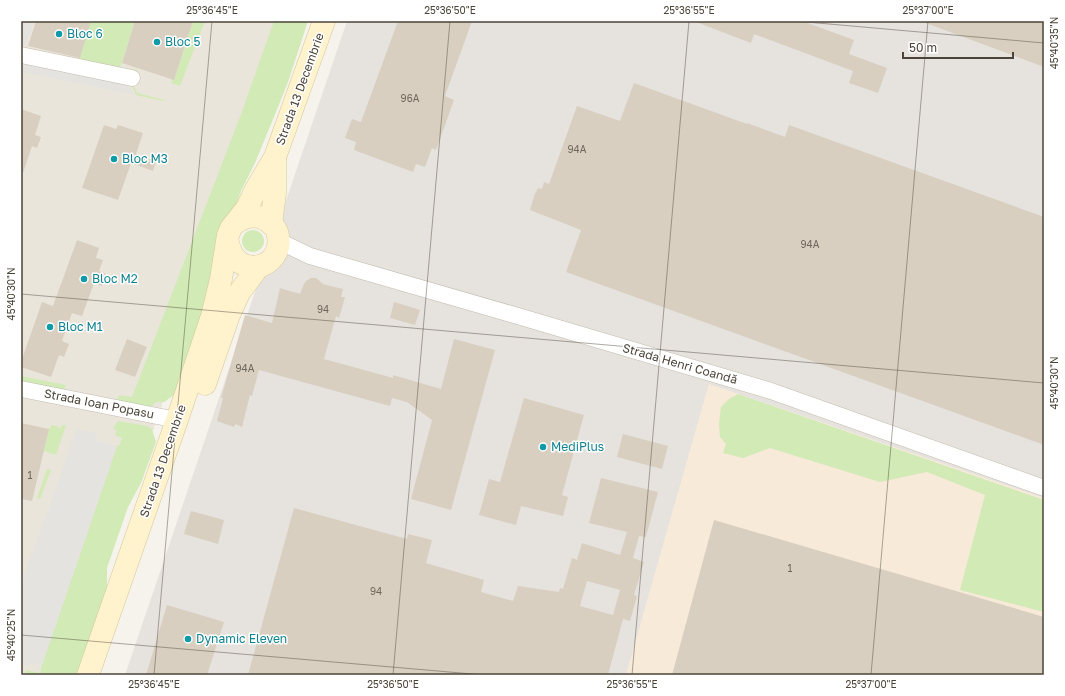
<svg xmlns="http://www.w3.org/2000/svg" width="1065" height="696" font-family="'Golos Text',sans-serif">
	<rect width="100%" height="100%" fill="#f6f3ec"/>
	<path fill="#eae5da" d="M21,21H294L69,675H21Z"/>
	<path fill="#f7ead8" d="M709,384L1044,498V675H626Z"/>
	<path fill="#e6e2dd" d="M347,21H1044V498L709,384L626,675H125Z"/>
	<g fill="#d2eab5">
		<path d="M91,21H135L118,74L78,62Z"/>
		<path d="M193,21H205L180,86L171,83L173,80H174Z"/>
		<path d="M274,21H308L288,82L278,107L255,163L241,191L229,225L207,299L177,393L164,402H156L151,407L117,401L119,395L132,397L240,117Z"/>
		<path d="M136,67L137,68L134,86L137,93L164,100L163,101L136,95L132,86Z"/>
		<circle cx="253" cy="241" r="11"/>
		<path d="M21,376L66,385L64,391L21,383Z"/>
		<path d="M738,394L1044,500V612L960,590L985,495L927,472L880,482L770,448L743,458L723,453L726,444L720,437L719,423L721,407L729,399Z"/>
		<path d="M118,421L147,426L152,429L156,442L141,483L128,507L107,568V597L79,675H24L26,670L40,673L42,665L117,446L118,445H120L122,438L115,435L117,430L113,429Z"/>
		<path d="M52,425L57,426L60,429L62,425H66L56,455L44,451L49,429Z"/>
		<path d="M47,469L51,470L40,499L37,498Z"/>
	</g>
	<g fill="#e5e3e0">
		<path d="M21,21H34L26,45L21,43Z"/>
		<path d="M21,62L128,84L135,95L21,72Z"/>
		<path d="M77,429L98,434L95,440L117,446L42,665L30,662L29,666L21,664V585Z"/>
	</g>
	<g fill="#d8cfc1" fill-rule="evenodd">
		<path d="M36,21H91L80,58L28,46Z"/>
		<path d="M135,21H193L174,80L122,63Z"/>
		<path d="M398,21H472L445,96L454,100L436,150L432,148L425,167L416,164L413,172L354,150L356,142L345,138L352,119L361,122Z"/>
		<path d="M696,21H802L854,40L849,54L887,68L878,93L849,83L853,71L754,34L751,43L696,22Z"/>
		<path d="M923,21H1044V67L923,22Z"/>
		<path d="M634,83L747,124V123L785,137L789,125L1044,217V445L566,272L581,230L530,210L534,196L538,188L542,189L544,182L549,184L577,106L620,121Z"/>
		<path d="M21,109L41,116L35,135L41,137L37,148L32,146L23,173L21,172Z"/>
		<path d="M104,125L116,129L118,125L143,133L136,154L156,162L153,171L131,163L118,200L82,188Z"/>
		<path d="M77,240L99,248L96,258L103,260L99,271L106,274L102,286L94,283L82,316L72,313L62,341L69,344L64,357L59,355L51,377L21,367V362L42,302L53,306Z"/>
		<path d="M311,278H316L323,284L343,289L341,297H345L339,318L336,316L324,359L393,378V375L441,389L454,339L495,350L451,510L411,499L432,420L407,402L392,398L390,406L259,370L252,396L250,395L242,427L235,424L234,427L217,421L223,398H221L245,315L272,323L280,288L300,294L304,284L306,281Z"/>
		<path d="M394,302L420,310L415,325L390,318Z"/>
		<path d="M127,339L147,347L135,377L115,370Z"/>
		<path d="M524,398L584,415L562,495L568,497L563,516L521,506L516,525L479,515L489,479L500,482Z"/>
		<path d="M21,423L49,429L32,501L21,499Z"/>
		<path d="M623,434L668,446L662,469L617,457Z"/>
		<path d="M601,478L658,492L646,537L639,536L633,558L644,562L634,595L637,596L630,621L623,619L608,675H248L294,508L407,539L408,534L432,540L426,563L484,580L481,592L513,601L518,586L559,592L560,588L563,589L572,558L577,560L582,543L620,555L627,532L589,523ZM587,581L620,590L613,615L580,606Z"/>
		<path d="M191,511L224,520L218,544L184,534Z"/>
		<path d="M714,520L1044,617V675H672Z"/>
		<path d="M167,605L224,622L207,675H146Z"/>
	</g>
	<g fill="none" stroke-linecap="round" stroke-linejoin="round">
		<g stroke="#c2bbae" stroke-width="17">
			<g id="street">
				<path d="M21,55L132,78"/>
				<path d="M278,238L287,245L310,256L511,314L771,391L1044,488"/>
				<path d="M21,389L177,420"/>
			</g>
		</g>
		<g stroke="#d6c79b" stroke-width="23">
			<g id="secondary">
				<path d="M271,224L275,193V159"/>
				<path d="M228,243C237,282 284,268 278,236C277,229 272,223 266,220C256,214 246,216 237,222"/>
				<path d="M205,384L229,315L239,293L259,266"/>
				<path d="M88,675L177,420L212,316L221,279L228,235L231,228L247,208L256,189L275,157L324,21"/>
			</g>
		</g>
		<use href="#street" stroke="#fff" stroke-width="16"/>
		<use href="#secondary" stroke="#fff3cd" stroke-width="22"/>
	</g>
	<path fill="none" stroke="#4b4439" stroke-width="1" stroke-opacity="0.45" d="M795,21L1044,43M21,294L1044,383M21,635L484,675M154,675L212,21M393,675L450,21M632,675L689,21M871,675L928,21"/>
	<g fill="#0f9aa8" stroke="#fff" stroke-width="1.5">
		<circle cx="59" cy="34" r="4"/>
		<circle cx="157" cy="42" r="4"/>
		<circle cx="114" cy="159" r="4"/>
		<circle cx="84" cy="279" r="4"/>
		<circle cx="50" cy="327" r="4"/>
		<circle cx="543" cy="447" r="4"/>
		<circle cx="188" cy="639" r="4"/>
	</g>
	<g text-anchor="middle" stroke-width="3" stroke-linejoin="round" paint-order="stroke">
		<g font-size="10" fill="#6e675b">
			<text x="410" y="102">96A</text>
			<text x="577" y="153">94A</text>
			<text x="810" y="248">94A</text>
			<text x="323" y="313">94</text>
			<text x="245" y="372">94A</text>
			<text x="30" y="479">1</text>
			<text x="790" y="572">1</text>
			<text x="376" y="595">94</text>
		</g>
		<g font-size="12" fill="#0d838f" stroke="#fff" text-anchor="start">
			<text x="67" y="38">Bloc 6</text>
			<text x="165" y="46">Bloc 5</text>
			<text x="122" y="163">Bloc M3</text>
			<text x="92" y="283">Bloc M2</text>
			<text x="58" y="331">Bloc M1</text>
			<text x="551" y="451">MediPlus</text>
			<text x="196" y="643">Dynamic Eleven</text>
		</g>
		<g font-size="12" fill="#4b4439" stroke="#fff">
			<text transform="translate(300 89) rotate(-70)" y="4">Strada 13 Decembrie</text>
			<text transform="translate(680 364) rotate(16)" y="4">Strada Henri Coandă</text>
			<text transform="translate(99 404) rotate(11)" y="4">Strada Ioan Popasu</text>
			<text transform="translate(163 461) rotate(-71)" y="4">Strada 13 Decembrie</text>
		</g>
	</g>
	<rect width="1065" height="696" fill="none" stroke="#ffffff" stroke-width="44"/>
	<path d="M903 52v6h110v-6" fill="none" stroke="#4b4439" stroke-width="2"/>
	<text x="909" y="52" font-size="12" fill="#4b4439" stroke="#ffffff" stroke-width="3" paint-order="stroke">50 m</text>
	<rect x="22" y="22" width="1021" height="652" fill="none" stroke="#4b4439" stroke-width="1.5"/>
	<g font-size="10" text-anchor="middle" fill="#4b4439">
		<text x="212" y="14">25°36'45"E</text>
		<text x="450" y="14">25°36'50"E</text>
		<text x="689" y="14">25°36'55"E</text>
		<text x="928" y="14">25°37'00"E</text>
		<text transform="translate(1054 43) rotate(-90)" y="4">45°40'35"N</text>
		<text transform="translate(11 294) rotate(-90)" y="4">45°40'30"N</text>
		<text transform="translate(1054 383) rotate(-90)" y="4">45°40'30"N</text>
		<text transform="translate(11 635) rotate(-90)" y="4">45°40'25"N</text>
		<text x="154" y="688">25°36'45"E</text>
		<text x="393" y="688">25°36'50"E</text>
		<text x="632" y="688">25°36'55"E</text>
		<text x="871" y="688">25°37'00"E</text>
	</g>
</svg>
